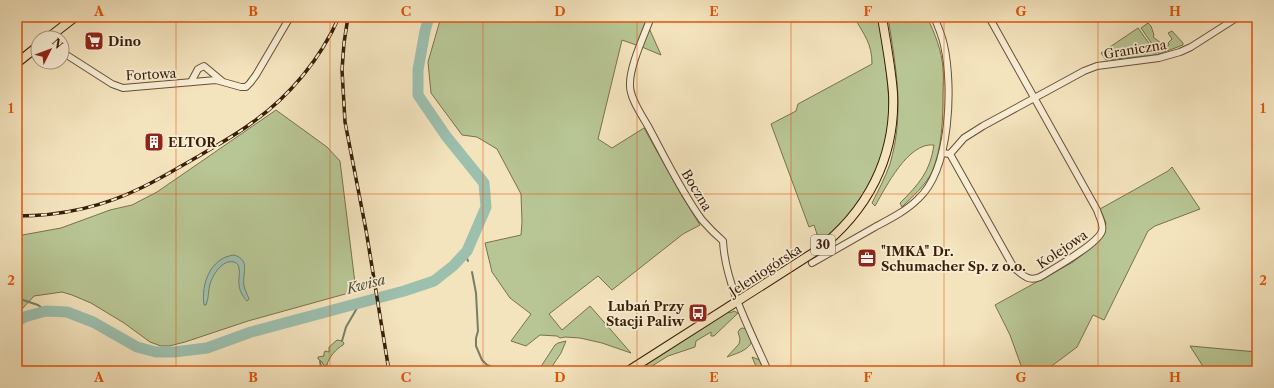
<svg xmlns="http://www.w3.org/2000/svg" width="1274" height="388" font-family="'Libre Caslon Text',serif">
	<rect width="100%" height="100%" fill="#f4e4be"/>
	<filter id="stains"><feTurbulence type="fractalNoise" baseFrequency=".005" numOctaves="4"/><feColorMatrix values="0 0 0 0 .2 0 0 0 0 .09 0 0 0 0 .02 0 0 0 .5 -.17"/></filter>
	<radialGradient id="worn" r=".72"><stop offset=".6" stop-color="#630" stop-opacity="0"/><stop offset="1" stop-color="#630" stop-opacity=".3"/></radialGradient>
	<g fill="#b8c594" stroke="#78724c">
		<path d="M441,17H650L639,46L622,40L598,139L612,148L644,128L682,196L700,225L683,234L612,290L598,276L549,314L562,330L590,306L631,353L602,343L580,338L565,337L560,338L557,336L540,335L526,346L511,341L531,314L510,298L492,272L485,243L521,235L522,222L521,194L497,149L477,137L462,135L431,93L428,62Z"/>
		<path d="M854,17H878C883,46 889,82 889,111C888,151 871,193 844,222C837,229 829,236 821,243L819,240L814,225L809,227L771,124L796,111L798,104L872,64C872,43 864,35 854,17Z"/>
		<path d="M888,17H927C935,34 942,51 943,69C944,77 943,86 943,94C943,120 942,148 932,172C925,186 913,196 902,207L900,203C919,184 930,172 934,145C908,142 886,187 875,206L872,203C878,191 885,178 890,164C905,112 896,69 888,17Z"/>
		<path d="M1148,23L1151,26L1154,35L1153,37L1161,43L1159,44L1164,49L1169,45L1168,43L1172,39L1168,33L1172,31L1183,43V45L1159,54L1141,28Z"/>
		<path d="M649,28L661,55L642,47Z"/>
		<path d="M1138,28L1156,53V55L1106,60L1101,53Z"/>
		<path d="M276,110L327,147L340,161L356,291L248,321L185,342L169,346H161L150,342L124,323L91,303L72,295L62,292L34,296L23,308L17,311V236L61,228L110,210L132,205L157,192Z"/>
		<path d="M1172,167L1200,209L1155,226L1148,231L1104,320L1093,315L1077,347L1045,371H1023L1010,335L995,305L1073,262L1094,245L1105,227L1106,223L1100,209L1168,171Z"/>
		<path d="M734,311L738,313L737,314L714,336H711V332L696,341L695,347L668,356L644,371H636L728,312L730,313Z"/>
		<path d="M742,328L747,329C748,332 751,335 751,338C754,349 735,354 727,357L739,344L740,339L738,332L740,329Z"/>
		<path d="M337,340L342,341L344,343L343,345C337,348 328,358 327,365L324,366L322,362L318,359V357L324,356V353L325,351L329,352V347Z"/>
		<path d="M566,341L561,353L549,371H542L541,367L542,365L555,345L558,343Z"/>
		<path d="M1190,346L1257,352V371H1206Z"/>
		<path d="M752,357L760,360L766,371H758Z"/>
	</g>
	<path fill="#9cbfae" stroke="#747f6a" d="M234,255C251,260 242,273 244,286C245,290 247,294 249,299L247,301C241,295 238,287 239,278C239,275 240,272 239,269C239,265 237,263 234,262C222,259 213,275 210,284C208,291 209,298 206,305H204C201,284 210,258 234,255Z"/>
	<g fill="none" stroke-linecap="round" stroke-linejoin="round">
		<g stroke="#747f6a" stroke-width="2">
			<path d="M465,253L468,261"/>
			<path d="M472,272L476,293L478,331L476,338V346L482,360L487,365L500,370V371"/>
			<path d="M17,298L38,305L46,311"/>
			<path d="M342,341L346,327L360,303"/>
			<path d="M289,371C296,365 306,366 313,371"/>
			<path d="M317,371L321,367L320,361"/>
		</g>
		<path stroke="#9cbfae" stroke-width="11" d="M17,322L24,317L46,311L67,312L93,322L137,347L156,352H174L207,348L251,332L404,291L434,281L453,266L467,251L486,207L484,183L446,136L418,95V70L425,31L429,17"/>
		<g stroke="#675033" stroke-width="8">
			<g id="minor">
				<path d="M651,17C644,36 629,67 630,86C630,99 643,117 649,128C665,158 682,193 702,220C709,228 716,235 723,241C725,284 751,332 768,371"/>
				<path d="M62,52L112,84L123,88L216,80L241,87H246L250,83L256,75L290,17"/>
				<path d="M191,82L198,69L204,66L222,81"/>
				<path d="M942,153L950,154L964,138L983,126L1084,71L1097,66L1159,58L1180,52L1191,47L1238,17"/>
				<path d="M950,154L1014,268C1023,275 1028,282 1040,277C1053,269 1098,244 1102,231C1104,224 1099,217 1097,210L989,17"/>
				<path d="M812,263C833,251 854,239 875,227C890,219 906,211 918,199C951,169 953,86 944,45C942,36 938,26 934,17"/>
			</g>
		</g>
		<g stroke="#381e05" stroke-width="10">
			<g id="major">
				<path d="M48,38L75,17"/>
				<path d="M17,63L38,46"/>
				<path d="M628,371L816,251C867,212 896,158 893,93C891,67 886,42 882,17"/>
			</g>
		</g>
		<use href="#minor" stroke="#f8edd5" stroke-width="6"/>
		<use href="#major" stroke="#f4e4be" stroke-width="8"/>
		<g stroke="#381e05" stroke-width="3.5">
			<g id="rail">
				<path d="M348,17L344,43L342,70L345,122L366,230L389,371"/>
				<path d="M17,216C61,216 103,207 143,187C162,178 181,166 199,156C217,145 236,135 253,122C290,96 321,58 339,17"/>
			</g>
		</g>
		<use href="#rail" stroke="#f8edd5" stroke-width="2" stroke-dasharray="6" stroke-linecap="butt"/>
	</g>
	<path fill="none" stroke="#df560c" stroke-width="1" stroke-opacity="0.55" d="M176,17V371M330,17V371M483,17V371M637,17V371M791,17V371M944,17V371M1098,17V371M17,194H1257"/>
	<defs>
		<g id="supermarket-square" transform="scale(1)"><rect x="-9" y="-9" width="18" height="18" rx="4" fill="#8f2418" stroke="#f8edd5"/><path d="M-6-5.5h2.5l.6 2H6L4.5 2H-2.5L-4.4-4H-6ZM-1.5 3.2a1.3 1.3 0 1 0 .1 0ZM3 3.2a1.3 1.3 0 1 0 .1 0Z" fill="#fff"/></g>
		<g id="building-square" transform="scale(1)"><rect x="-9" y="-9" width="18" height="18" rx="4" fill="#8f2418" stroke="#f8edd5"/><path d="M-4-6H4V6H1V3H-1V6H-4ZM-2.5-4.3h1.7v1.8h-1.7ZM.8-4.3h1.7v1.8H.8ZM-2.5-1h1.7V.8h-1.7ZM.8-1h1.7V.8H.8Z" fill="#fff"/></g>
		<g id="office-square" transform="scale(1)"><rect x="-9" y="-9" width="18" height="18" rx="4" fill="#8f2418" stroke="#f8edd5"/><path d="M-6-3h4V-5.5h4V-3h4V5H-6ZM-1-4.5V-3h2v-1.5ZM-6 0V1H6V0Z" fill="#fff"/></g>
		<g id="bus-square" transform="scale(1)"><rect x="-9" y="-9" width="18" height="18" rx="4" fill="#8f2418" stroke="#f8edd5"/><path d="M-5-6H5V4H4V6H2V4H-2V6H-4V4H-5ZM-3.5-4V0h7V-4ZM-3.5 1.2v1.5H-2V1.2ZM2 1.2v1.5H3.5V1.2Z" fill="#fff"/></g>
	</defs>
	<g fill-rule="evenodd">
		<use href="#supermarket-square" x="94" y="41"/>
		<use href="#building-square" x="154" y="142"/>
		<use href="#office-square" x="867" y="258"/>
		<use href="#bus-square" x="698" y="313"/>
	</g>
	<g text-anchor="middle" stroke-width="3.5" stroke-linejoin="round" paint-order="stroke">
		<rect fill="#f8edd5" stroke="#725c43" stroke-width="1" x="811" y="235" width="24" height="20" rx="3"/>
		<g font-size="12" font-weight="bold" fill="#381e05">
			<text x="823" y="249">30</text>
		</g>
		<g font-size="13" font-weight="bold" fill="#381e05" stroke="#f8edd5" text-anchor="start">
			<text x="108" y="46">Dino</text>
			<text x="168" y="147">ELTOR</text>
			<text x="881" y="256">"IMKA" Dr.<tspan x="881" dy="15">Schumacher Sp. z o.o.</tspan></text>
			<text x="684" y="311" text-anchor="end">Lubań Przy<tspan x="684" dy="15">Stacji Paliw</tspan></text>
		</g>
		<g font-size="13" fill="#381e05" stroke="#f8edd5">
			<text transform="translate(1135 49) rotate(-9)" y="5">Graniczna</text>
			<text transform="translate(151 74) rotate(-3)" y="5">Fortowa</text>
			<text transform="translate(697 190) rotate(59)" y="5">Boczna</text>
			<text transform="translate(1062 249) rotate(-34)" y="5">Kolejowa</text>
			<text transform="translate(765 270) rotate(-33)" y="5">Jeleniogórska</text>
		</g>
		<g font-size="14" font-style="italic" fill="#564e38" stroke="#f8edd5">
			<text transform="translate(366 284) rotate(-15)" y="5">Kwisa</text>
		</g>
	</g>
	<rect width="1274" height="388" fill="none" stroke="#f4e4be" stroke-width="44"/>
	<g transform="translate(50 50) rotate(48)"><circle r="19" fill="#f8edd5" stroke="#ab9a82"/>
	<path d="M0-3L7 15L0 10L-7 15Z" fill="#8f2418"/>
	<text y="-6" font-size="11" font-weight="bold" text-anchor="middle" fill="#381e05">N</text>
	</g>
	<rect x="22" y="22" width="1230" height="344" fill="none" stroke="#df560c" stroke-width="1.5"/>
	<g font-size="13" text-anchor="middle" font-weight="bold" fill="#df560c">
		<text x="99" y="16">A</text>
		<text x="253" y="16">B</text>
		<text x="406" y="16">C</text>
		<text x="560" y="16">D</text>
		<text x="714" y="16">E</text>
		<text x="868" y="16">F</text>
		<text x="1021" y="16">G</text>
		<text x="1175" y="16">H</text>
		<text x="11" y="113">1</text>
		<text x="1263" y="113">1</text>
		<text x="11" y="285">2</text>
		<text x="1263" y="285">2</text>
		<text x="99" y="382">A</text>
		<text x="253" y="382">B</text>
		<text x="406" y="382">C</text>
		<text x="560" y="382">D</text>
		<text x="714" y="382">E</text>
		<text x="868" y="382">F</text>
		<text x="1021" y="382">G</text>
		<text x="1175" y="382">H</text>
	</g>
	<rect width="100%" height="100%" filter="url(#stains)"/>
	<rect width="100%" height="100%" fill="url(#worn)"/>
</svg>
